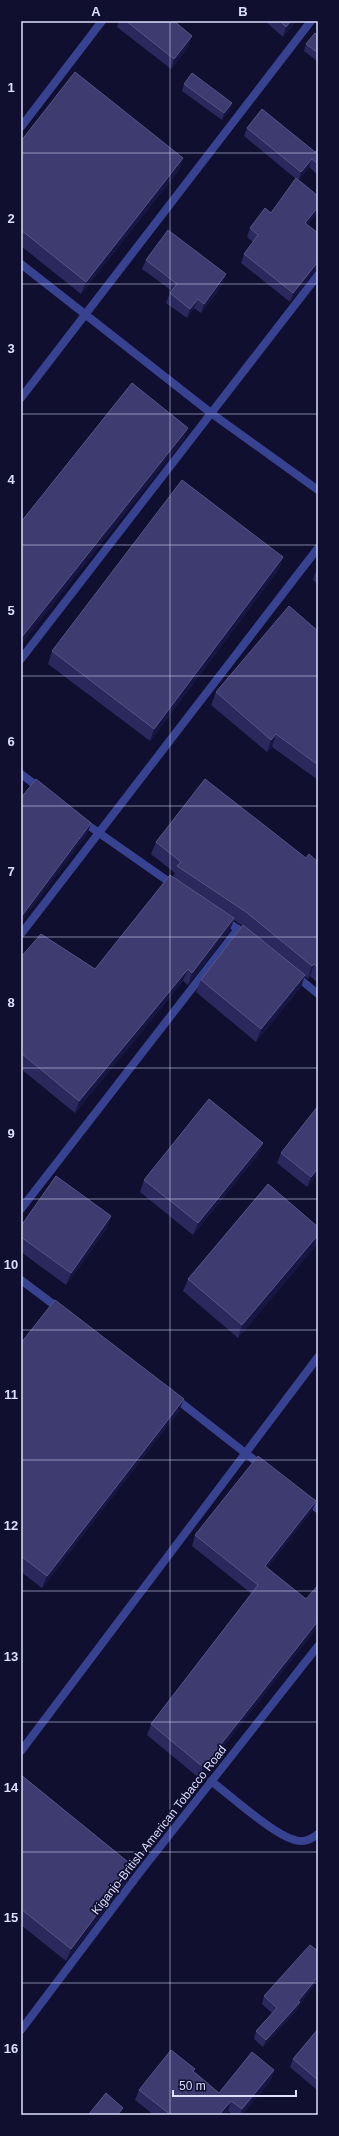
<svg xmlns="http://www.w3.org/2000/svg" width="339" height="2136" font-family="Arial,sans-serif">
	<rect width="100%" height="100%" fill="#100f2f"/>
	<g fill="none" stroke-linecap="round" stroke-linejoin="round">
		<g stroke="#374291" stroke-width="8">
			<path d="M21,127L102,21"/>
			<path d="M21,264L211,413L318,490"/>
			<path d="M21,398L311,21"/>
			<path d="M21,659L318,275"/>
			<path d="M21,774L41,789"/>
			<path d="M82,821L175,886"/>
			<path d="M223,919L248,936"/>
			<path d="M21,934L318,548"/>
			<path d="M295,975L318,994"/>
			<path d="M21,1209L238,929"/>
			<path d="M21,1280L61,1310"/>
			<path d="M175,1398L262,1466"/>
			<path d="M306,1500L318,1509"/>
			<path d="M21,1751L318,1357"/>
			<path d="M211,1781C231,1796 274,1835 295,1840C305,1843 311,1839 318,1834"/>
			<path d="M21,2030L140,1872L318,1646"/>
		</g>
	</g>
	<g fill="#2a285d">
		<path d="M119,21H174L189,46L171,69L117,27Z"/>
		<path d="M265,21H296L283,37Z"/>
		<path d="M318,36V62L304,51L306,44Z"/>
		<path d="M184,84L232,103L229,110L222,120L182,91Z"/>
		<path d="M247,128L315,152L318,149V175L309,167L299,180L318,196V212L307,225L318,233V270L314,272L290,302L241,263L244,254L253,242L247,237L250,228L271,213L296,179L244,136Z"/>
		<path d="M21,141L183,158L179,170L81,294L21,246Z"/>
		<path d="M146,260L223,284L201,313L194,308L187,318L166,303L170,293L172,291L142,269Z"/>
		<path d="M283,557L279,569L150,741L48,664L52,651Z"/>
		<path d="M318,566V584L313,580Z"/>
		<path d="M318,631V780L272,747L267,752L211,705L216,692Z"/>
		<path d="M156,842L306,858L318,862V983L310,976L308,979L305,976L301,987L256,1042L196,992L201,980L243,926L234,920L230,930L188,985L183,981L75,1113L21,1069V957L95,969L173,877L175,873L151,854Z"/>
		<path d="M263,1143L258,1155L193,1235L140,1192L144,1180Z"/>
		<path d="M281,1153L318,1174L307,1187L277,1163Z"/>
		<path d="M111,1216L107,1228L66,1285L21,1252V1226Z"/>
		<path d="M318,1227V1243L238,1338L183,1291L188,1279Z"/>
		<path d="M21,1343L179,1411L42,1588L21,1572Z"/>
		<path d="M312,1511L267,1568L306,1599L199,1778L147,1735L151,1724L252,1594L192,1546L195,1535Z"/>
		<path d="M21,1775L133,1866L129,1878L66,1961L21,1925Z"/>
		<path d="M264,1996L299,2005L297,2010L263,2047L254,2039L256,2031L272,2013L262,2004Z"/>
		<path d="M318,2029V2091L290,2067L293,2059Z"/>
		<path d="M274,2070L271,2080L242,2115H233L228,2111L224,2115H154L135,2100L139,2090L194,2072L219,2093Z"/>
	</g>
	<g fill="#171643">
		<path d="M291,21H296L283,37L286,27Z"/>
		<path d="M192,36L189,46L171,69L174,59Z"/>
		<path d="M232,103L229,110L222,120L224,113Z"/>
		<path d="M183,158L179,170L81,294L86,282Z"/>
		<path d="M312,159L309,167L298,181L301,172Z"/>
		<path d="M318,207V212L302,232L305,223Z"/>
		<path d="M318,262V270L314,272L290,302L293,293L317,263Z"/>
		<path d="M226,274L223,284L201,313L204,304Z"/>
		<path d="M198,299L194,308L187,318L190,309Z"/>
		<path d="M188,428L184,440L21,645V638Z"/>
		<path d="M283,557L279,569L150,741L154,729Z"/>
		<path d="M276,734L272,747L267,752L271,740Z"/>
		<path d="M91,823L87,835L21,923V917Z"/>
		<path d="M234,918L230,930L188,985L192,973Z"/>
		<path d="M314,964L310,976L308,979L312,966Z"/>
		<path d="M188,969L183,981L75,1113L79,1101Z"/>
		<path d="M305,975L301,987L256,1042L261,1029Z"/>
		<path d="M263,1143L258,1155L193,1235L198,1223Z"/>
		<path d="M318,1168V1174L307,1187L311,1177Z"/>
		<path d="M111,1216L107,1228L66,1285L71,1273Z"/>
		<path d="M318,1235V1243L238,1338L242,1325Z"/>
		<path d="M184,1399L179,1411L42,1588L47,1576Z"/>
		<path d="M316,1501L312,1511L261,1577L265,1566Z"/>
		<path d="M318,1621V1627L199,1778L203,1767Z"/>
		<path d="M133,1866L129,1878L66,1961L71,1949Z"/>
		<path d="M318,1977V1981L299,2005L297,2010L263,2047L266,2040Z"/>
		<path d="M274,2070L271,2080L242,2115H240L242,2109Z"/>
		<path d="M231,2101L228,2111L224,2115H219Z"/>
		<path d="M123,2108L120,2115H117Z"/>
	</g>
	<g fill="#3d3b6f" stroke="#565585">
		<path d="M126,21H174L192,36L174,59Z"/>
		<path d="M280,21H291L286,27Z"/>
		<path d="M315,33L318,36V53L306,44Z"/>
		<path d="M75,72L183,158L86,282L21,230V141Z"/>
		<path d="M192,73L232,103L224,113L184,84Z"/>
		<path d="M262,109L315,152L318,149V164L312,159L301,172L247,128Z"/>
		<path d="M296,178L318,196V207L305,223L318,233V262L317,263L293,293L244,254L258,235L250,228L265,208L271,213Z"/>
		<path d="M168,230L226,274L204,304L198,299L190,309L170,293L177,284L146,260Z"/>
		<path d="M132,383L188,428L21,638V522Z"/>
		<path d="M182,480L283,557L154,729L52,651Z"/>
		<path d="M289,606L318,631V765L276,734L271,740L216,692Z"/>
		<path d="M36,779L91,823L21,917V798Z"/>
		<path d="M205,779L306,858L309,854L318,862V967L314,964L312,966L246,912L177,866L181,862L156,842Z"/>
		<path d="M170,875L234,918L192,973L188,969L79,1101L21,1053V957L41,934L95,969Z"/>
		<path d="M243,925L305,975L261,1029L201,980Z"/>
		<path d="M209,1099L263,1143L198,1223L144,1180Z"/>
		<path d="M318,1106V1168L311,1177L281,1153Z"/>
		<path d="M56,1176L111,1216L71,1273L21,1237V1226Z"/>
		<path d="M268,1184L318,1227V1235L242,1325L188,1279Z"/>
		<path d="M55,1300L184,1399L47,1576L21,1556V1343Z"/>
		<path d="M258,1456L316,1501L265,1566L306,1599L318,1585V1621L203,1767L151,1724L258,1585L195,1535Z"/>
		<path d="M21,1775L133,1866L71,1949L21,1909Z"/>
		<path d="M310,1945L318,1951V1977L298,2001L300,2002L266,2040L256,2031L277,2008L264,1996Z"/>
		<path d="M318,2029V2080L293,2059Z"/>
		<path d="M171,2050L195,2069L193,2071L219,2093L252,2052L274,2070L242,2109L231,2101L219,2115H171L139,2090Z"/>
		<path d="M106,2093L123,2108L117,2115H90L89,2114Z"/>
	</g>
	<path fill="none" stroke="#dddfff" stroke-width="1" stroke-opacity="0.55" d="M170,21V2115M21,153H318M21,284H318M21,414H318M21,545H318M21,676H318M21,806H318M21,937H318M21,1068H318M21,1199H318M21,1330H318M21,1460H318M21,1591H318M21,1722H318M21,1852H318M21,1983H318"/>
	<g text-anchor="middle" stroke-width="3.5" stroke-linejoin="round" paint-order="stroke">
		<g font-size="12" fill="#dddfff" stroke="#100f2f">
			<text transform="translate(159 1830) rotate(-52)" y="4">Kiganjo-British American Tobacco Road</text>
		</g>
	</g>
	<rect width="339" height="2136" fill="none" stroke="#100f2f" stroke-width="44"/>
	<path d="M173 2090v6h123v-6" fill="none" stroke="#dddfff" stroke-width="2"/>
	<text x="179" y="2090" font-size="12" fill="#dddfff" stroke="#100f2f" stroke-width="3" paint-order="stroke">50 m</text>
	<rect x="22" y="22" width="295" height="2092" fill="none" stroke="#dddfff" stroke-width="1.5"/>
	<g font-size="13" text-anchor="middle" font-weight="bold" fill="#dddfff">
		<text x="96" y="16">A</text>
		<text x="243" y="16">B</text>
		<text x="11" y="92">1</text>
		<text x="11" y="223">2</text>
		<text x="11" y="353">3</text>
		<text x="11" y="484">4</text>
		<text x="11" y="615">5</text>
		<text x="11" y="746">6</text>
		<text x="11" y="876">7</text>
		<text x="11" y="1007">8</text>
		<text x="11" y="1138">9</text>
		<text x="11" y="1269">10</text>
		<text x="11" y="1399">11</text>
		<text x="11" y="1530">12</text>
		<text x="11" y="1661">13</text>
		<text x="11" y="1792">14</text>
		<text x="11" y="1922">15</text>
		<text x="11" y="2053">16</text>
	</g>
</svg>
